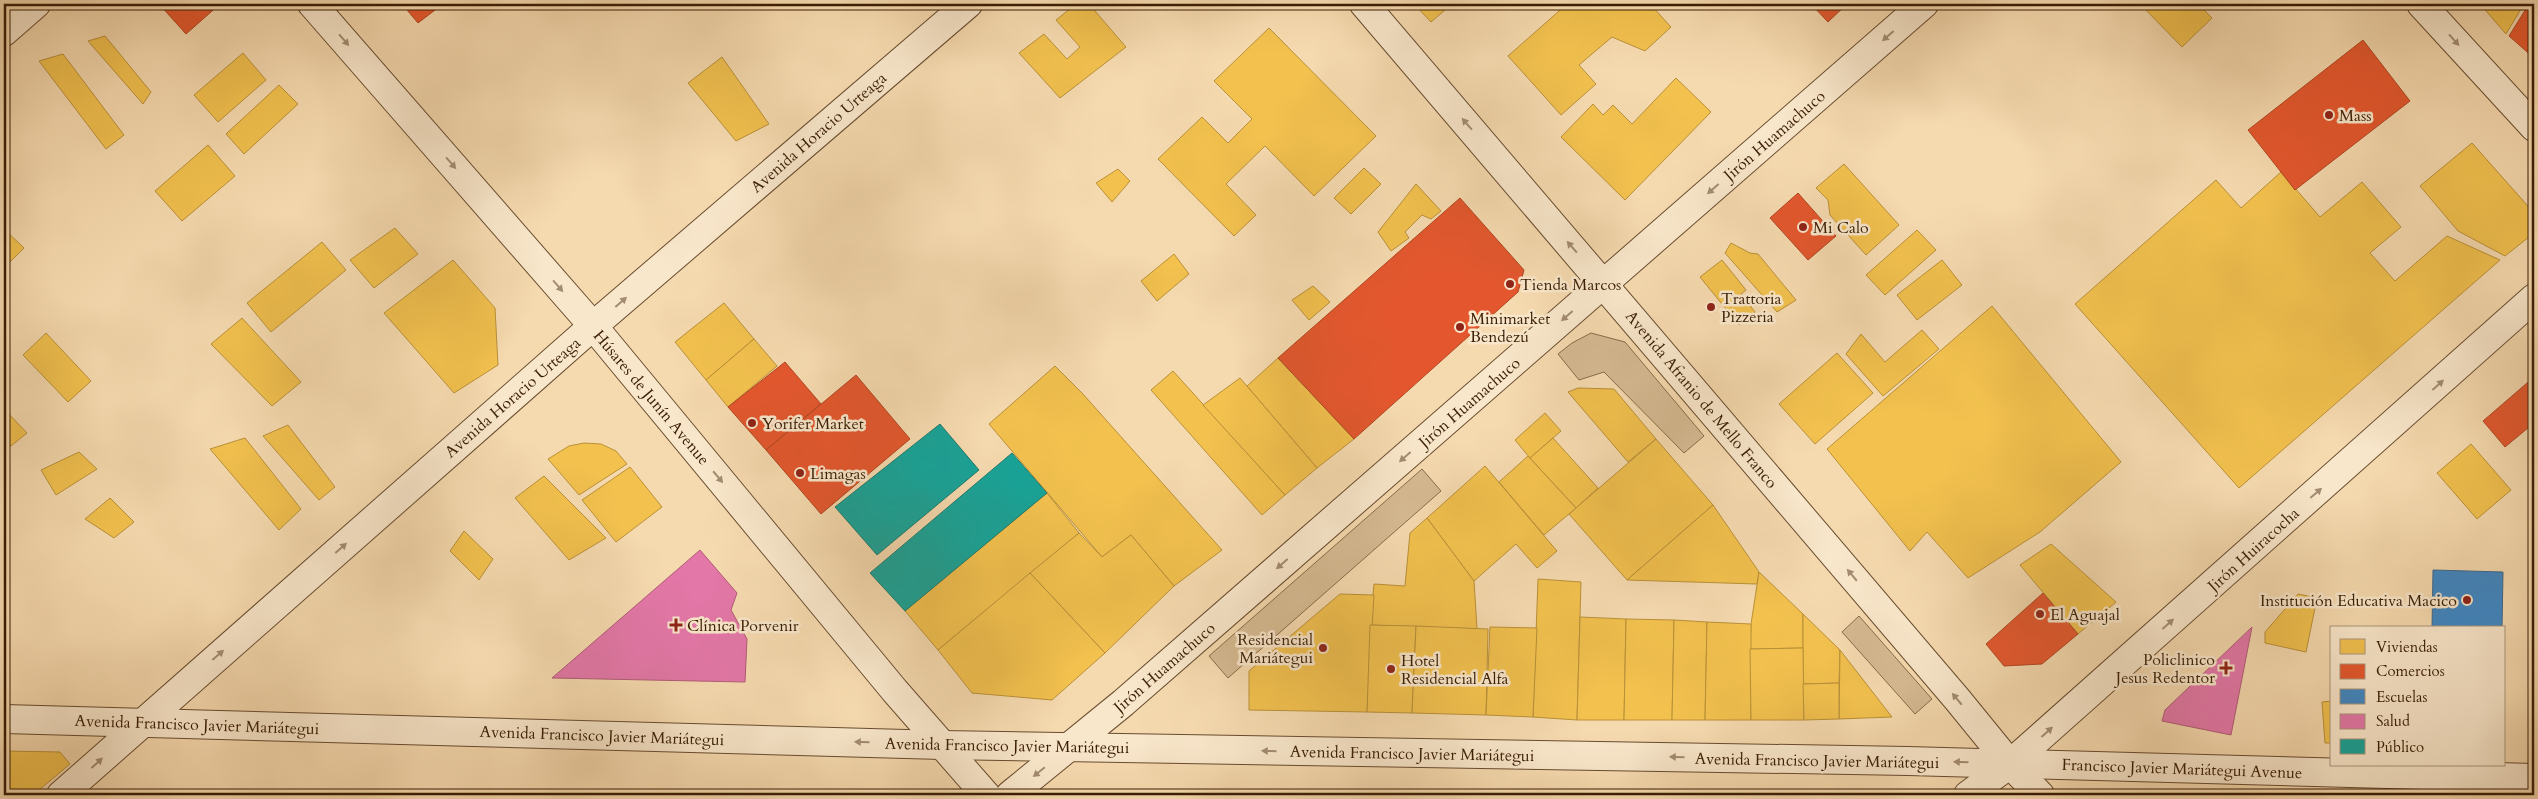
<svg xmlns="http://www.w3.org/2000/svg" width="2538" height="799" font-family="Cardo,serif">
	<rect width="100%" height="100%" fill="#f6daaf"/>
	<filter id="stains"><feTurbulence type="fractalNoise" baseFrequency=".004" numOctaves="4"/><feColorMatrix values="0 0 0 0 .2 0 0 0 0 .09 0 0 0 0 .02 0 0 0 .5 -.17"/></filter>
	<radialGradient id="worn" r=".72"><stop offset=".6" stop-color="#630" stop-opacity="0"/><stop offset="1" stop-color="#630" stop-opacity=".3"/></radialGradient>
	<g fill="#d6ba92" stroke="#886c4b">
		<path d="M1591,333L1625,342L1704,436L1684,453L1604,372L1579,380L1558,354L1572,343Z"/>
		<path d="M1422,469L1441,491L1228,678L1209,656Z"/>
		<path d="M1859,616L1932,699L1915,714L1842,632Z"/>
	</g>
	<g fill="#f2c14e" stroke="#ba9038">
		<path d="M1076,4H1089L1126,47L1060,98L1019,53L1044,34L1067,59L1080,47L1056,20Z"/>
		<path d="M1414,4H1452L1431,22Z"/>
		<path d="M1567,4H1650L1671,27L1645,51L1612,37L1579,65L1596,84L1561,115L1508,56Z"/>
		<path d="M2140,4H2198L2212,18L2182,47Z"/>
		<path d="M2480,4H2524L2506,34Z"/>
		<path d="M1269,28L1376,136L1314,196L1265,146L1226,184L1256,215L1234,236L1158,159L1202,117L1228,143L1252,119L1214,81Z"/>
		<path d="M105,36L151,92L143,104L88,41Z"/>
		<path d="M243,53L266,80L218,122L194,95Z"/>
		<path d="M63,54L124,135L106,149L39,61Z"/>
		<path d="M722,57L769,124L736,141L688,83Z"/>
		<path d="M1676,78L1711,112L1625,200L1561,137L1593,104L1603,115L1613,105L1632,124Z"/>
		<path d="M279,85L298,104L244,154L226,134Z"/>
		<path d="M2472,143L2534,213V233L2505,256L2458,231L2420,186Z"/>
		<path d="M208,145L235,176L182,221L155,191Z"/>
		<path d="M1844,164L1899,225L1866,255L1830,215L1828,200L1816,188Z"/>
		<path d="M1364,168L1381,184L1351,214L1334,198Z"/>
		<path d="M1118,169L1130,181L1112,202L1096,183Z"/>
		<path d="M2281,172L2320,217L2362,182L2401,227L2370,253L2395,281L2447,236L2500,260L2239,488L2075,304L2216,180L2241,208Z"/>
		<path d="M1416,184L1441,211L1431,219L1422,215L1405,232L1409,238L1391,251L1378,232Z"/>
		<path d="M395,228L418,254L374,288L350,260Z"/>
		<path d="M4,229L24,248L8,264L4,260Z"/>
		<path d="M1917,230L1936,250L1885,295L1866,275Z"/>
		<path d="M322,242L346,270L271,332L247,303Z"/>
		<path d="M1731,243L1750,253L1758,254L1796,300L1777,312L1725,253Z"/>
		<path d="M1174,254L1189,274L1157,301L1141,281Z"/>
		<path d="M453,260L495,308L498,365L454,393L384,313Z"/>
		<path d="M1722,260L1746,290L1741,294L1755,312L1739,325L1700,277Z"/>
		<path d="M1942,260L1962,285L1917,320L1897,295Z"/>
		<path d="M1313,286L1330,302L1309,320L1292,300Z"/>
		<path d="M724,303L754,339L706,380L675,342Z"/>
		<path d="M1992,306L2121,462L2040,532L1968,578L1927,532L1910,551L1827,449Z"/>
		<path d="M242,318L301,382L272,406L211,344Z"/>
		<path d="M1922,330L1939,349L1883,396L1846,354L1861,334L1885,362Z"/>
		<path d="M46,333L91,381L68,402L23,355Z"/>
		<path d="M754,339L777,366L728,407L706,380Z"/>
		<path d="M1837,353L1873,393L1815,444L1779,404Z"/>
		<path d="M1278,358L1354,439L1317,468L1247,386Z"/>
		<path d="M1055,366L1082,393L1222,550L1174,586L1131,535L1102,557L989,424Z"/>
		<path d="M1173,371L1285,495L1262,515L1151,390Z"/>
		<path d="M1240,378L1317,468L1285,495L1203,405Z"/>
		<path d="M1578,388L1614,389L1656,439L1628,462L1568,392Z"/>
		<path d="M4,409L27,433L11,446L4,438Z"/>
		<path d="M1545,413L1561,431L1530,458L1515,440Z"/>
		<path d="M288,425L335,487L319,500L263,436Z"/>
		<path d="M245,438L301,509L279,530L210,449Z"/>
		<path d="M1553,438L1598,488L1576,508L1530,458Z"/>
		<path d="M1656,439L1713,505L1627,580L1569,514Z"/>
		<path d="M584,443L601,444L616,451L627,464L579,495L548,459L569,446Z"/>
		<path d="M2471,444L2511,490L2477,519L2437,473Z"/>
		<path d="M79,452L97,469L56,495L41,470Z"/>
		<path d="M1528,456L1576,508L1544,535L1499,482Z"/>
		<path d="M1485,466L1557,551L1537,568L1516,544L1474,581L1427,518Z"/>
		<path d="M630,467L662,507L616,542L582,500Z"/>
		<path d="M544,476L606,538L569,560L515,498Z"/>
		<path d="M1047,493L1079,533L938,650L905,611Z"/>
		<path d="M110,498L134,522L114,538L85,519Z"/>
		<path d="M1713,505L1759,572L1757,584L1627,580Z"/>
		<path d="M1427,518L1474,581L1477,629L1370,625L1374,584L1405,586L1410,533Z"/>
		<path d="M464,531L493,559L479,580L450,551Z"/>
		<path d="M1079,533L1102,557L1131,535L1174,586L1105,653L1030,573Z"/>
		<path d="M2051,544L2116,602L2078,634L2020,565Z"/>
		<path d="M1759,572L1803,614V648L1750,649L1751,624Z"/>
		<path d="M1030,573L1105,653L1052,700L972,693L938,650Z"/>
		<path d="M1538,579L1581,582L1577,720L1533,717Z"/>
		<path d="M1340,594L1374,595L1367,712L1249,710V671Z"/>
		<path d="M2298,594L2317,598L2306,652L2265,643V632Z"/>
		<path d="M1803,614L1840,650L1839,683L1803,684Z"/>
		<path d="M1580,617L1626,619L1624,720H1577Z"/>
		<path d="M1626,619L1674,620L1672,720H1624Z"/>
		<path d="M1674,620L1707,622L1705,720H1672Z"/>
		<path d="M1707,622L1751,624V720H1705Z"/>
		<path d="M1370,625L1416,626L1412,713L1367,712Z"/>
		<path d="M1416,626L1488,629L1486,715L1412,713Z"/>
		<path d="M1490,627L1537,628L1533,717L1486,715Z"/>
		<path d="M1803,648L1804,720H1751L1750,649Z"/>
		<path d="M1840,650L1892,717L1839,719Z"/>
		<path d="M1839,683V719L1804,720L1803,684Z"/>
		<path d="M2332,701V743H2325L2322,702Z"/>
		<path d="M4,751L60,752L70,764L33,795H4Z"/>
	</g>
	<g fill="#e4572e" stroke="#b14621">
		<path d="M159,4H220L186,34Z"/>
		<path d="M402,4H443L418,23Z"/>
		<path d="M1811,4H1847L1828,22Z"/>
		<path d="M2529,4H2534V58L2509,36Z"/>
		<path d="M2363,40L2410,101L2295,190L2248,130Z"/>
		<path d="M1798,193L1836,236L1808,260L1770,218Z"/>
		<path d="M1460,198L1524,270L1518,292L1354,439L1278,358Z"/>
		<path d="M785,362L821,404L766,450L728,407Z"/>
		<path d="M856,375L910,439L821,514L766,450Z"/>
		<path d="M2534,377V423L2505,447L2483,421Z"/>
		<path d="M2043,593L2078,634L2042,664L2004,666L1986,644Z"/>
	</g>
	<path fill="#3f88c5" stroke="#3d688b" d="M2433,570L2503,572L2502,628H2432Z"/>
	<g fill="#e377a8" stroke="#b05c77">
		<path d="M700,550L737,593L731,610L747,639L745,682L552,678Z"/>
		<path d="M2252,627L2231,735L2162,721L2165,710Z"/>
	</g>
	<g fill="#17a398" stroke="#217b6c">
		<path d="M940,424L979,470L877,555L835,507Z"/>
		<path d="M1012,453L1047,493L905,611L870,573Z"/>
	</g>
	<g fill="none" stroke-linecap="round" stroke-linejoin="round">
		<g stroke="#684c2f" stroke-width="30">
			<g id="minor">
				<path d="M312,4L593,326L895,691L986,795"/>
				<path d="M1364,4L1957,699L2010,764L2040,795"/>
				<path d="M2421,4L2534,127"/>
				<path d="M4,32L36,4"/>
				<path d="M4,719L942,745L1908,761L2534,778"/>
				<path d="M61,795L593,326L968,4"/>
				<path d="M1010,795L1123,703L1924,4"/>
				<path d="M1968,795L2010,764L2534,298"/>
			</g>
		</g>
		<use href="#minor" stroke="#f9e7cb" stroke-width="28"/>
	</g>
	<defs><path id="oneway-solid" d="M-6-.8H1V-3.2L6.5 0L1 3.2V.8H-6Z" transform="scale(1.25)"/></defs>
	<g fill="#a38c71">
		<use href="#oneway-solid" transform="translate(1888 36) rotate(139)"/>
		<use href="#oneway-solid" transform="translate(344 40) rotate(49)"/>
		<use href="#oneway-solid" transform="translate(2454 40) rotate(48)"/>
		<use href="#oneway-solid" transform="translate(1467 124) rotate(-131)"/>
		<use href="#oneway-solid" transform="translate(451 163) rotate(49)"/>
		<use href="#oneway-solid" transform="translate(1713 189) rotate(139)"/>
		<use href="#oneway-solid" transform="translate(1572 247) rotate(-131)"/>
		<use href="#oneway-solid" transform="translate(558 286) rotate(49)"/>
		<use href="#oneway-solid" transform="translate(621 302) rotate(-41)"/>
		<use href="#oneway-solid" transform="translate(1567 316) rotate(139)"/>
		<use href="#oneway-solid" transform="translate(2438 385) rotate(-42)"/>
		<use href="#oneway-solid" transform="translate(1405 457) rotate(139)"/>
		<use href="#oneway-solid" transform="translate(718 477) rotate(50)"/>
		<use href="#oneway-solid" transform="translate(2316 493) rotate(-41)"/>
		<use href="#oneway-solid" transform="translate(341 548) rotate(-41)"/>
		<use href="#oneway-solid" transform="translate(1282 564) rotate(139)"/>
		<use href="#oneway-solid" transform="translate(1852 575) rotate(-130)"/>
		<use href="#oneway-solid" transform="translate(2168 624) rotate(-42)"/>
		<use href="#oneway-solid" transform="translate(218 655) rotate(-41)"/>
		<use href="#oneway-solid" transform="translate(1957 699) rotate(-130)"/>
		<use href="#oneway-solid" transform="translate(2047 732) rotate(-42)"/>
		<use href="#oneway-solid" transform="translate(862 742) rotate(-178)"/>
		<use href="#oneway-solid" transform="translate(1269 751) rotate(-179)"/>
		<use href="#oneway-solid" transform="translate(1677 757) rotate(-179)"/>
		<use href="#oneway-solid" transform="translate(1961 762) rotate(-178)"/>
		<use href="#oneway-solid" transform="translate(97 763) rotate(-42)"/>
		<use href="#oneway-solid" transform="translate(1039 772) rotate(141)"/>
	</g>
	<g fill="#8f2418" stroke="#f9e7cb" stroke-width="2">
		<circle cx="2329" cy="115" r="5"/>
		<circle cx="1803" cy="227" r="5"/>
		<circle cx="1510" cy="284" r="5"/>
		<circle cx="1711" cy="307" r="5"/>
		<circle cx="1460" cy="327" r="5"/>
		<circle cx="752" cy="423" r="5"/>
		<circle cx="800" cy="473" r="5"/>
		<circle cx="2467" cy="600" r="5"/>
		<circle cx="2040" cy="614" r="5"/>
		<path d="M673.5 617.5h5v5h5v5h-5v5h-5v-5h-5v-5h5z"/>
		<circle cx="1323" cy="648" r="5"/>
		<path d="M2223.5 660.5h5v5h5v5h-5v5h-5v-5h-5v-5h5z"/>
		<circle cx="1391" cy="669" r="5"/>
	</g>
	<g text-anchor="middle" stroke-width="5" stroke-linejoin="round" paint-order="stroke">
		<g font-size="16" fill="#391d04" stroke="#f9e7cb" text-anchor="start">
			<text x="2339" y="121">Mass</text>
			<text x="1813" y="233">Mi Calo</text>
			<text x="1520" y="290">Tienda Marcos</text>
			<text x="1721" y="304">Trattoria<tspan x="1721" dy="18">Pizzeria</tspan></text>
			<text x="1470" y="324">Minimarket<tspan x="1470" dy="18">Bendezú</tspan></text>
			<text x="762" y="429">Yorifer Market</text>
			<text x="810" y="479">Limagas</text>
			<text x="2457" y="606" text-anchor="end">Institución Educativa Macico</text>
			<text x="2050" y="620">El Aguajal</text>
			<text x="687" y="631">Clínica Porvenir</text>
			<text x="1313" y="645" text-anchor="end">Residencial<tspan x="1313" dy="18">Mariátegui</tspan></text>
			<text x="2215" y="665" text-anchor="end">Policlinico<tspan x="2215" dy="18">Jesus Redentor</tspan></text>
			<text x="1401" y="666">Hotel<tspan x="1401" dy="18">Residencial Alfa</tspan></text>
		</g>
		<g font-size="16" fill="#391d04" stroke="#f9e7cb">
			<text transform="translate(818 132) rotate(-41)" y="6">Avenida Horacio Urteaga</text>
			<text transform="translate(1774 135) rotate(-41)" y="6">Jirón Huamachuco</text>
			<text transform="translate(512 397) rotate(-41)" y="6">Avenida Horacio Urteaga</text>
			<text transform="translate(652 397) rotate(50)" y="6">Húsares de Junín Avenue</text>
			<text transform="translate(1702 399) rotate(50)" y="6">Avenida Afranio de Mello Franco</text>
			<text transform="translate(1469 402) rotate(-41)" y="6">Jirón Huamachuco</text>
			<text transform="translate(2253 549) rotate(-42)" y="6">Jirón Huiracocha</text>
			<text transform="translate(1164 667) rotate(-41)" y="6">Jirón Huamachuco</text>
			<text transform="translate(197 724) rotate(2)" y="6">Avenida Francisco Javier Mariátegui</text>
			<text transform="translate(602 735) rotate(2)" y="6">Avenida Francisco Javier Mariátegui</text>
			<text transform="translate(1007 745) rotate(1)" y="6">Avenida Francisco Javier Mariátegui</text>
			<text transform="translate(1412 753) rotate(1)" y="6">Avenida Francisco Javier Mariátegui</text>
			<text transform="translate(1817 760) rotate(1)" y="6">Avenida Francisco Javier Mariátegui</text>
			<text transform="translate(2182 768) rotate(2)" y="6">Francisco Javier Mariátegui Avenue</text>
		</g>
	</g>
	<rect width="2538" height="799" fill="none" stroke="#f6daaf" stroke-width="20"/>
	<rect x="5" y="5" width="2528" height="789" fill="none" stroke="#391d04" stroke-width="2.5"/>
	<rect x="10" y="10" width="2518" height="779" fill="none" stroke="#391d04"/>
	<rect x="2330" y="626" width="175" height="140" fill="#f9e7cb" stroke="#ac967b"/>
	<rect x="2340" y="639" width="25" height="15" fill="#f2c14e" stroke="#ac967b"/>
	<text x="2376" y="652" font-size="15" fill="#391d04">Viviendas</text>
	<rect x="2340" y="664" width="25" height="15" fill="#e4572e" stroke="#ac967b"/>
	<text x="2376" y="676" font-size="15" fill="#391d04">Comercios</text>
	<rect x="2340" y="689" width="25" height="15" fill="#3f88c5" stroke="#ac967b"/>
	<text x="2376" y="702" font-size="15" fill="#391d04">Escuelas</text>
	<rect x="2340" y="714" width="25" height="15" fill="#e377a8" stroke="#ac967b"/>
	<text x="2376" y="726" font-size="15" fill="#391d04">Salud</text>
	<rect x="2340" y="739" width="25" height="15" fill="#17a398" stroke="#ac967b"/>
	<text x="2376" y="752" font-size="15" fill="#391d04">Público</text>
	<rect width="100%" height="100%" filter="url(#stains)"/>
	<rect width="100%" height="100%" fill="url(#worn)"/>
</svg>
